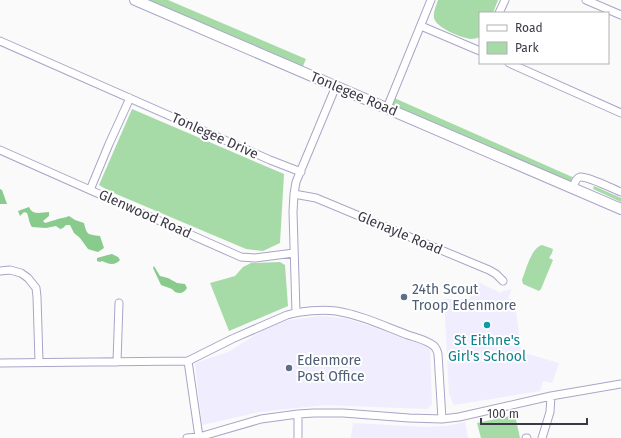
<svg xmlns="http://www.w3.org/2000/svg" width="621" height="438" viewBox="0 0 621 438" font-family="'Fira Sans',sans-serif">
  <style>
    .built { fill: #efedfe }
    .green { fill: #a6dba8 }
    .forest { fill: #88cb8c }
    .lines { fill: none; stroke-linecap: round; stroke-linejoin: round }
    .street-casing { stroke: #aaa5c7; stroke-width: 9 }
    .secondary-casing { stroke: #aaa5c7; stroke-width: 12 }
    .street { stroke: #fff; stroke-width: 7 }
    .secondary { stroke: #fff; stroke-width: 10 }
    .service-dot { fill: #5c6f8a; stroke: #fff; stroke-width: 1.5 }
    .culture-dot { fill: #0f9aa8; stroke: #fff; stroke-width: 1.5 }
    .labels { text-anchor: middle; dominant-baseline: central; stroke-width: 4; stroke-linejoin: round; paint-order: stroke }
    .street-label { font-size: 14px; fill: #3c3947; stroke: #fff }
    .service-label { font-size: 14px; fill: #4e5e75; stroke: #fff; text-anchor: start }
    .culture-label { font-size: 14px; fill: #0d838f; stroke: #fff }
  </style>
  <rect width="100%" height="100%" fill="#fafafa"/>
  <!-- built -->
  <path class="built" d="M478,282L501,293L503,291L512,289L508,298L515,302L521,352L559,363L552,383L543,381L540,391L454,405L449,394L444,299H470Z
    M319,316L344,318L412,339L430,348L432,404L427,409L325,405L259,412L202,425L195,363L228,352L276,322Z
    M465,422L468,438H351L353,423L425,427L446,426Z"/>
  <!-- green -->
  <path class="green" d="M136,0H168L306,59L301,71Z
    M438,0H498L493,13H480V37C477,38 474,39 471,39C462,38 436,28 434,18C433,12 436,6 438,0Z
    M392,97L579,180L571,187L388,108Z
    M132,109L284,174L280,243L263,251L246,249L109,191L99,185Z
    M594,186L621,198V202L593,189Z
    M542,245L553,249L552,253L549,258L553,260L541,289L539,291L523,284L522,280C526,270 531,248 542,245Z
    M280,262L285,265L288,306L229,331L210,283L235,276L243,267L251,263Z
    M515,415L520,438H481L477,423Z"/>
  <!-- forest -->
  <path class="forest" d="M0,189L2,190L7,204H0Z
    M29,207C33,216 41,212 49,212V216L43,221L45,223C49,222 51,221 55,220C60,218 65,218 69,216L75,220L84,223C87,236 88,234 100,236L104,248L98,252L91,250L88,249L80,238L74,233L70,225H66L63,228L60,229L56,226L46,228L32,227C29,223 29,218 27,213L24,212L20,216L18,211Z
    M112,254L118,257L120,260C115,266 108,264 102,261L100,262L97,261V258C102,257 106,255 112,254Z
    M154,266L160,276L168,278L177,283L185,284L187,288C184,293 180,294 175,292L172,289L161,285L153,268Z"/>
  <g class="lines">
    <defs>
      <path id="street" d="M586,0L621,15
        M499,13L505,0
        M421,26L480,51
        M0,41L270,160L301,172
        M509,63L621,113
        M387,108L431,0
        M0,150L241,257L255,258L294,253
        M573,188C574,184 576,178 580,177C588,176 613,189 621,192
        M90,190L109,144L130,98
        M294,194L316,198L489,270L496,274L503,281
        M0,271L10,270L21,273L28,278L36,288L37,297L39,362
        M296,312L293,212L294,194L296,182L336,86
        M188,361L199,437
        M117,362L119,303
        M0,363L188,361L232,339L287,315C301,311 322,309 336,311C361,315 384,326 408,335C417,338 427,340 434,346C436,348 437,350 438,354L442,419
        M298,414V438
        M187,438L199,437L261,419L298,414L314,413H343L409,418L442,419L459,417L551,396
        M526,438H527
        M542,438L550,412L551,396L621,384"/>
      <path id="secondary" d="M135,0L621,209"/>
    </defs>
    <!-- street casing -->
    <use href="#street" class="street-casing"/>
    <!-- secondary casing -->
    <use href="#secondary" class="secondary-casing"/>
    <!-- street -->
    <use href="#street" class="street"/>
    <!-- secondary -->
    <use href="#secondary" class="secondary"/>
  </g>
  <!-- markers -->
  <g class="service-dot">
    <circle cx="404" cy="297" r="4"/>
    <circle cx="289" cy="368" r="4"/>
  </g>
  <circle class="culture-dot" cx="487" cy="325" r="4"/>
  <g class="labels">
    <!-- street labels -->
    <g class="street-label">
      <text transform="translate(354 94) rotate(23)">Tonlegee Road</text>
      <text transform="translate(215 136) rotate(24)">Tonlegee Drive</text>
      <text transform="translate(145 214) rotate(24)">Glenwood Road</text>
      <text transform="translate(400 233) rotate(23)">Glenayle Road</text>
    </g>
    <!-- service labels -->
    <g class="service-label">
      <text x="412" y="289">24th Scout<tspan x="412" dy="16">Troop Edenmore</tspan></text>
      <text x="297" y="360">Edenmore<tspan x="297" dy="16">Post Office</tspan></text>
    </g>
    <!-- culture labels -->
    <g class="culture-label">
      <text x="487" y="340">St Eithne's<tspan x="487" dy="16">Girl's School</tspan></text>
    </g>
  </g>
  <!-- legend -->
  <rect x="479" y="12" width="130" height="52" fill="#ffffff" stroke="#b1b0b5"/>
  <rect x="487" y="25" width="20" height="6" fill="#ffffff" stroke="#b1b0b5"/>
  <text x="515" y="32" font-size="12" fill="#3c3947">Road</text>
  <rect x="487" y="42" width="20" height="12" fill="#a6dba8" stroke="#b1b0b5"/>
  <text x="515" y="52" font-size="12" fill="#3c3947">Park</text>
  <!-- scale -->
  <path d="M481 418v6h106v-6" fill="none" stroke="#3c3947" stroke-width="2"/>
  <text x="487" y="418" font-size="12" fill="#3c3947" stroke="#ffffff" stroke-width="3" paint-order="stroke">100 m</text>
</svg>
